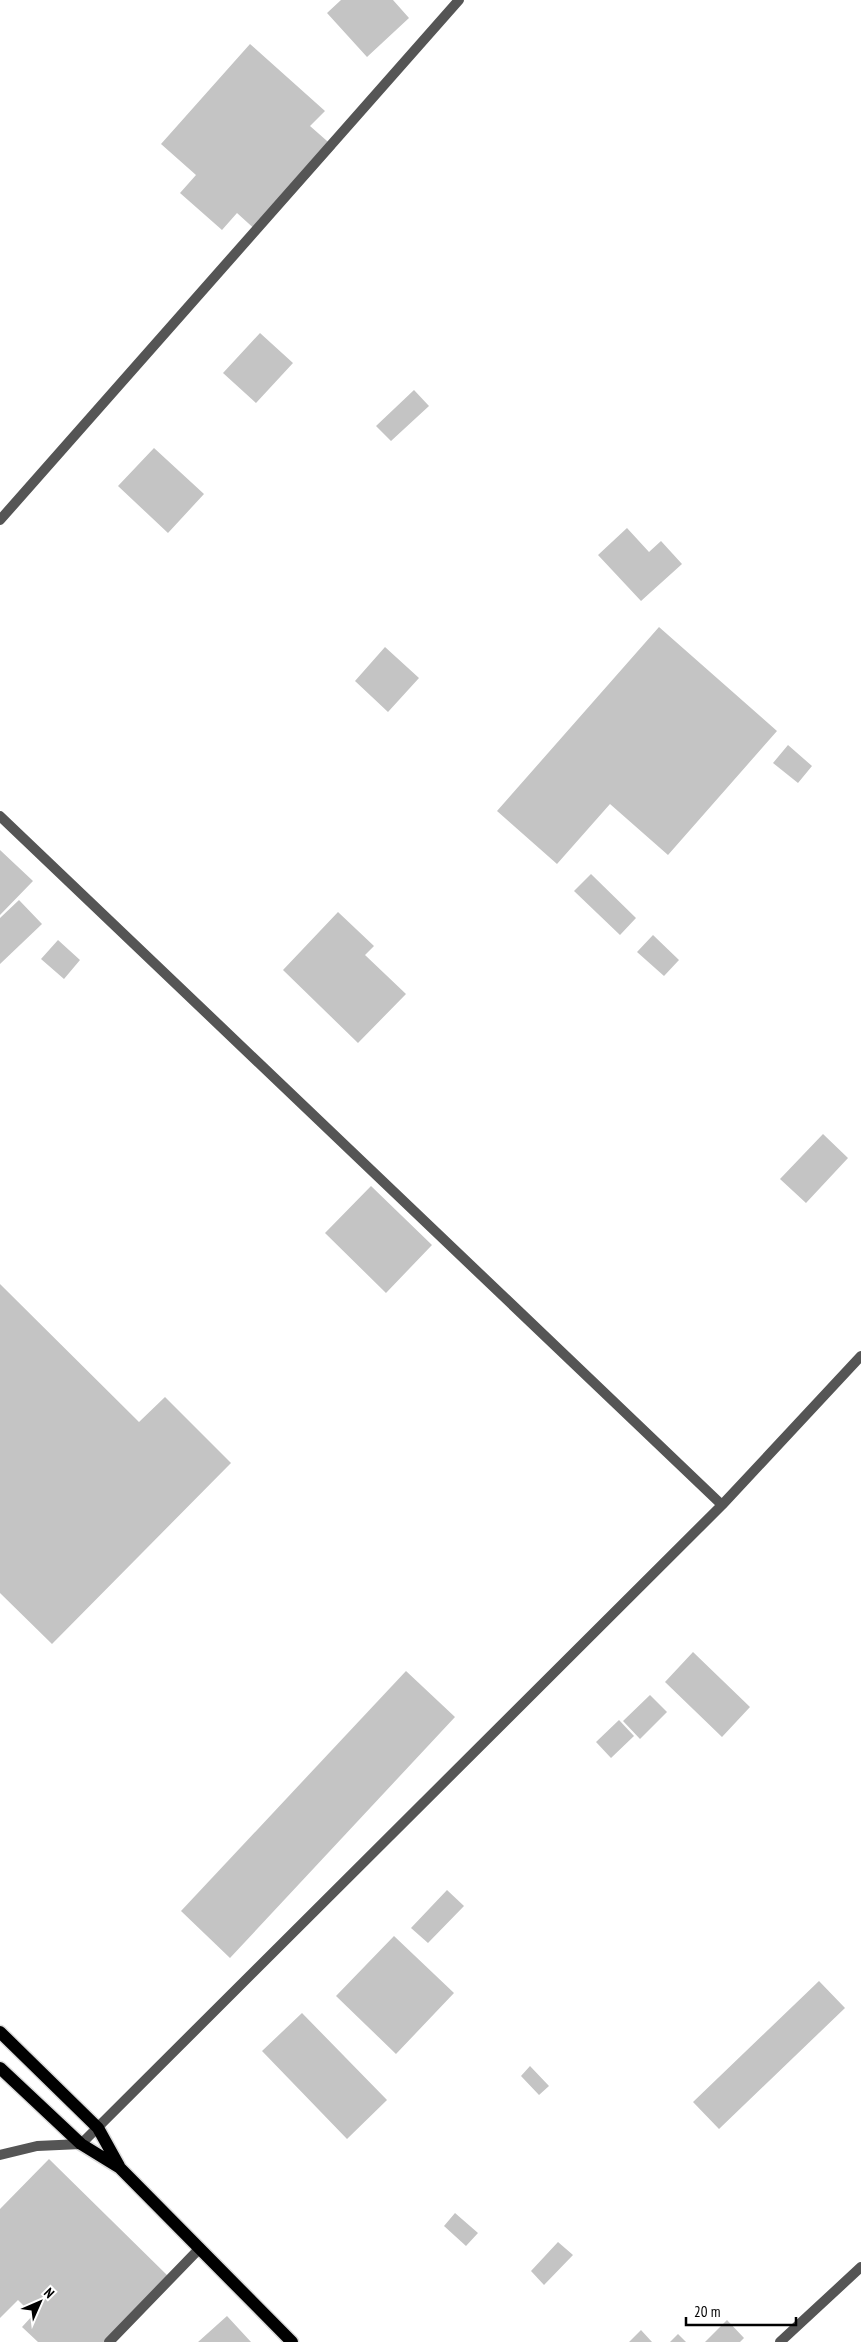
<svg xmlns="http://www.w3.org/2000/svg" width="861" height="2342" viewBox="0 0 861 2342" font-family="'PT Sans Narrow',sans-serif">
  <style>
    .building { fill: #c4c4c4 }
    .lines { fill: none; stroke-linecap: round; stroke-linejoin: round }
    .primary-casing { stroke: #dbdbdb; stroke-width: 15 }
    .street { stroke: #555; stroke-width: 10 }
    .primary { stroke: #000; stroke-width: 12 }
  </style>
  <rect width="100%" height="100%" fill="#fff"/>
  <!-- building -->
  <path class="building" d="M341,0H393L409,18L367,57L327,13Z
    M250,44L325,111L310,126L335,148L259,233L237,213L222,230L180,193L196,175L161,144Z
    M260,333L293,363L256,403L223,373Z
    M414,390L429,406L391,441L376,426Z
    M154,448L204,494L168,533L118,486Z
    M627,528L649,552L661,541L682,564L641,601L598,555Z
    M659,627L777,731L668,855L610,804L557,864L497,811Z
    M385,647L419,678L388,712L355,681Z
    M788,745L812,766L798,783L773,763Z
    M0,850L33,881L0,915Z
    M591,874L636,918L620,935L574,891Z
    M19,900L42,924L0,964V918Z
    M338,912L374,946L365,955L406,994L358,1043L283,970Z
    M653,935L679,960L664,976L637,952Z
    M58,940L80,960L64,979L41,959Z
    M823,1134L848,1158L806,1203L780,1179Z
    M371,1186L432,1245L386,1293L325,1233Z
    M0,1284L139,1422L165,1397L231,1463L52,1644L0,1593Z
    M693,1652L750,1707L722,1737L665,1682Z
    M406,1671L455,1717L230,1958L181,1911Z
    M650,1695L667,1712L640,1739L623,1721Z
    M619,1720L634,1736L611,1758L596,1742Z
    M447,1890L464,1906L428,1943L411,1928Z
    M394,1936L454,1993L396,2054L336,1996Z
    M819,1981L845,2008L719,2129L693,2102Z
    M302,2013L387,2100L347,2139L262,2051Z
    M530,2066L549,2086L539,2095L521,2076Z
    M49,2159L169,2277L106,2342H38L22,2327L33,2315L18,2300L0,2318V2209Z
    M455,2213L478,2233L466,2246L444,2226Z
    M558,2242L573,2255L544,2285L531,2271Z
    M227,2316L251,2342H198Z
    M727,2320L744,2338L740,2342H705Z
    M641,2330L652,2342H629Z
    M678,2334L686,2342H670Z"/>
  <g class="lines">
    <defs>
      <path id="primary" d="M0,2032L98,2128L119,2166
        M0,2068L81,2144L120,2168L292,2342"/>
    </defs>
    <!-- primary casing -->
    <use href="#primary" class="primary-casing"/>
    <!-- street -->
    <path class="street" d="M0,520L459,0
      M0,816L722,1505
      M0,2155L37,2146L81,2144L722,1505L861,1356
      M109,2342L200,2248
      M780,2342L861,2267"/>
    <!-- primary -->
    <use href="#primary" class="primary"/>
  </g>
  <!-- north arrow -->
  <g transform="translate(40 2302) rotate(45)" stroke="#ffffff" stroke-width="4" paint-order="stroke">
  <path d="M0-4L9 19L0 12L-9 19Z" fill="#000000"/>
  <text y="-8" font-size="14" font-weight="bold" text-anchor="middle" fill="#000000">N</text>
  </g>
  <!-- scale -->
  <path d="M686 2317v8h110v-8" fill="none" stroke="#000000" stroke-width="2.5"/>
  <text x="694" y="2317" font-size="15" fill="#000000" stroke="#ffffff" stroke-width="4" paint-order="stroke">20 m</text>
</svg>
